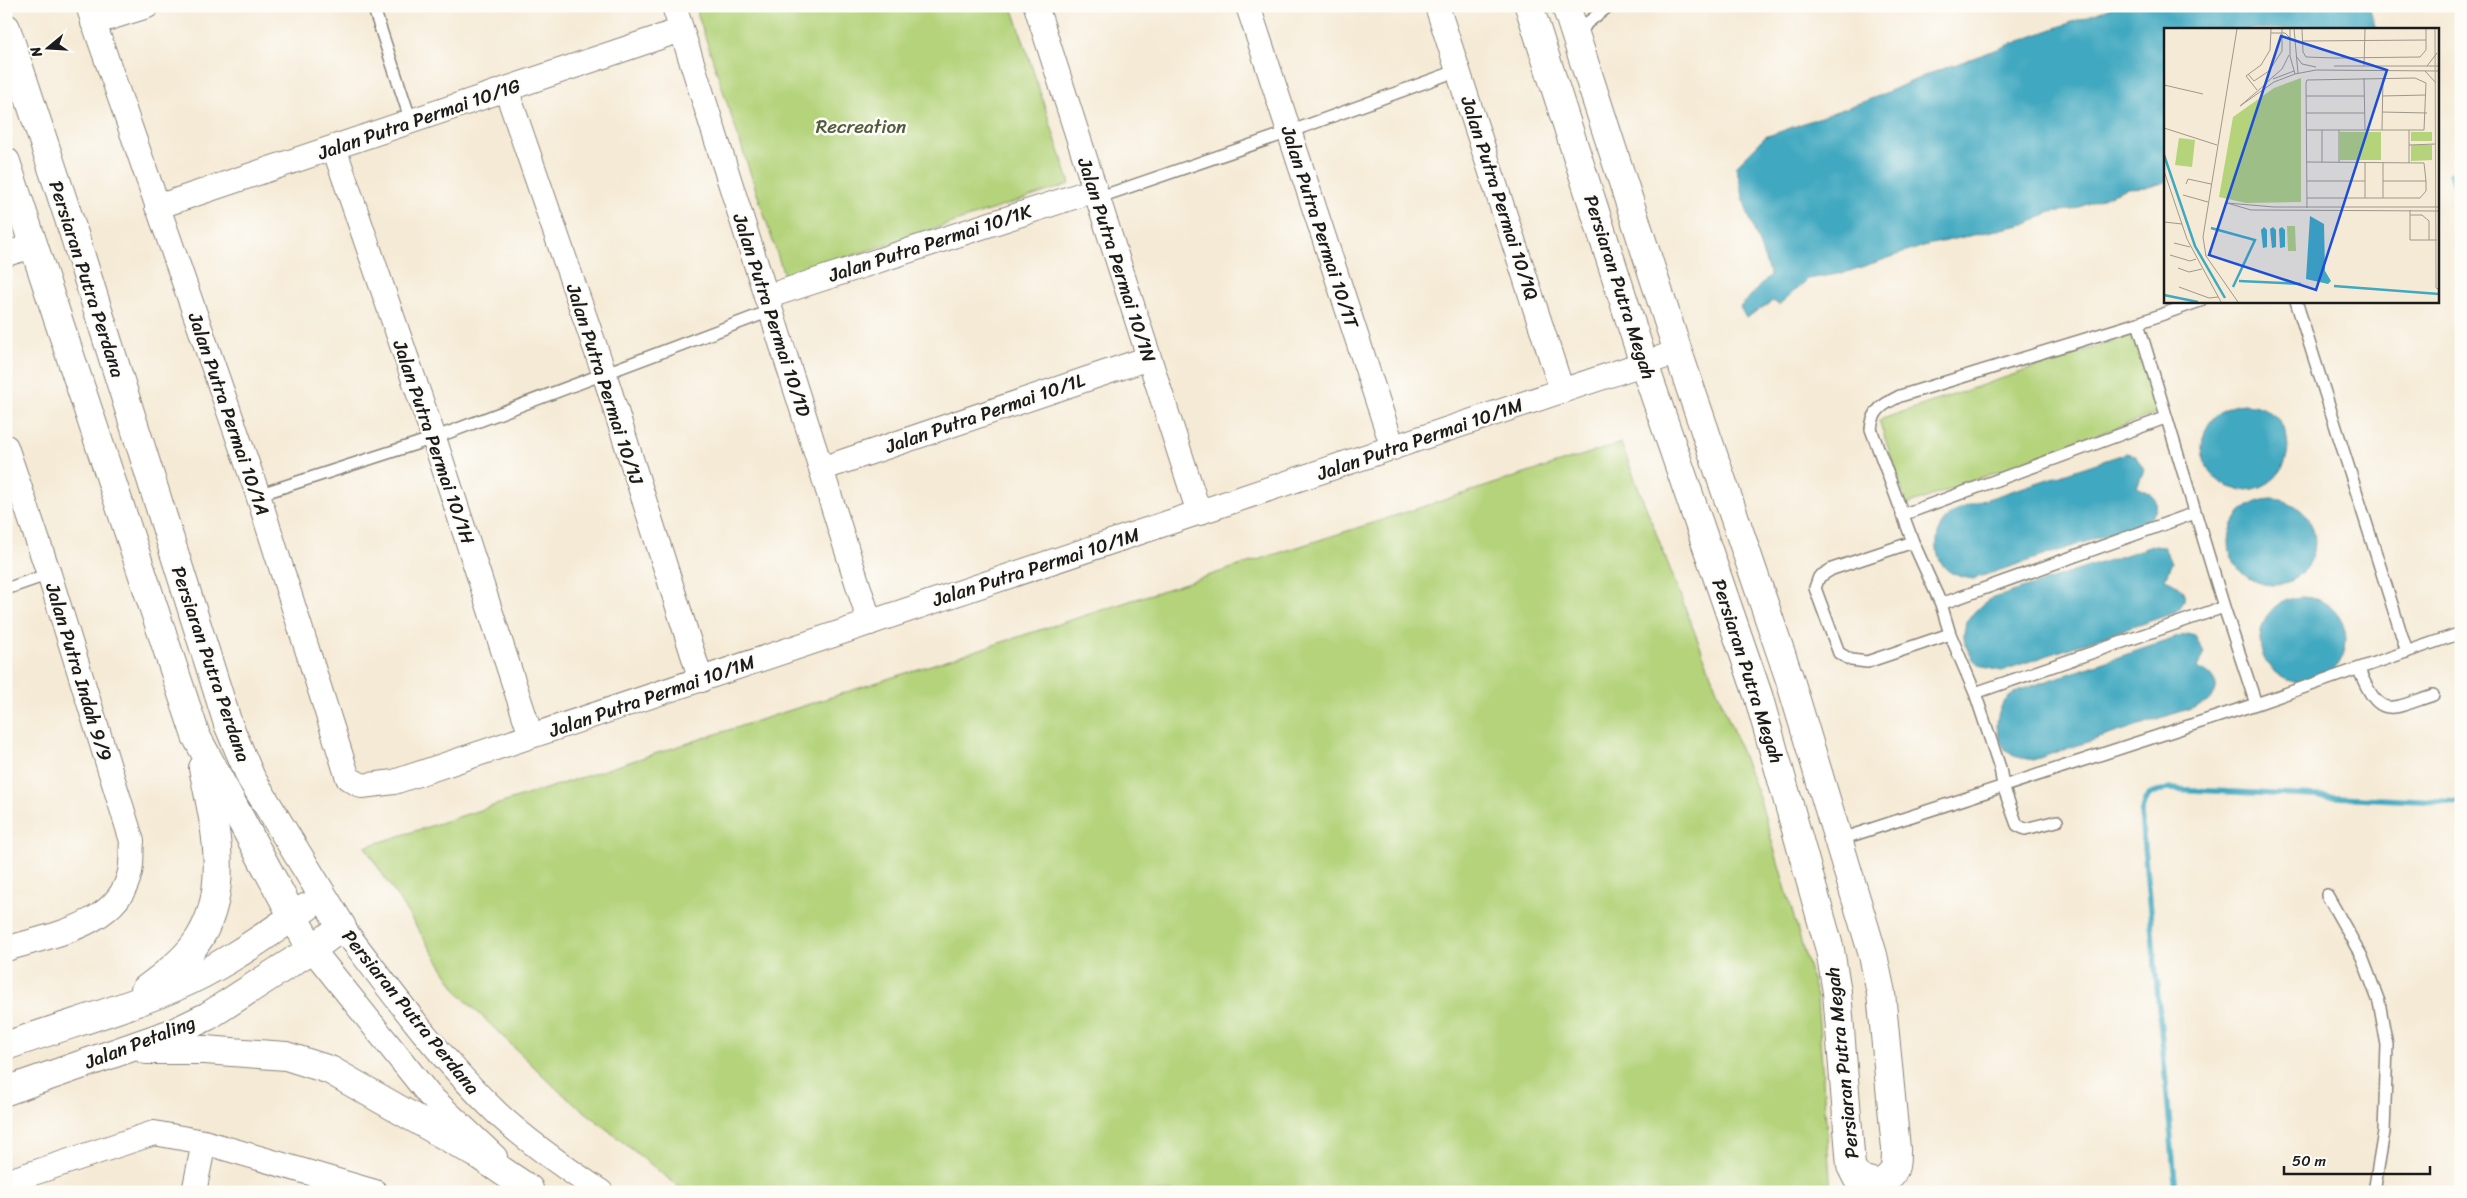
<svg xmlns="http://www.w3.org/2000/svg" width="2467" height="1198" viewBox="0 0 2467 1198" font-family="Sriracha,sans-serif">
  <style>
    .green { fill: #b4d37a; stroke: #68784b }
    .water { fill: #40a8c0; stroke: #2e626e }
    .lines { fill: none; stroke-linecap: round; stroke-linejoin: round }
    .stream { stroke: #40a8c0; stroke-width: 5.5 }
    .lane-casing { stroke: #888378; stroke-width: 14 }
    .street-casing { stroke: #888378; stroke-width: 26 }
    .secondary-casing { stroke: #888378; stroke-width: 30 }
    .lane { stroke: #fff; stroke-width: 11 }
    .street { stroke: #fff; stroke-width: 24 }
    .secondary { stroke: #fff; stroke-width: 28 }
    .labels { text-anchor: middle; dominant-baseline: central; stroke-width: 5; stroke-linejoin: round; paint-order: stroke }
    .street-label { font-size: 19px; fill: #1c1c1c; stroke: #fdfcf7 }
    .park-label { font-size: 19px; fill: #515c3d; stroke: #fdfcf7 }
    .inset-river { fill: none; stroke: #40a8c0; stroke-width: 2.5 }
    .inset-road { fill: none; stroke: #9e988b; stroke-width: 1 }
    .view { fill: #1d4ed8; fill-opacity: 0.15; stroke: #1d4ed8; stroke-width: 2.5 }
    .inset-edge { fill: none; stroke: #1c1c1c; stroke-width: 2.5 }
  </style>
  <rect width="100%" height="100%" fill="#fdfcf7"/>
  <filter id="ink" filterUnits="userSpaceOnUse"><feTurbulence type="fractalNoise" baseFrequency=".02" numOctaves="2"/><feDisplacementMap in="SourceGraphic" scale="10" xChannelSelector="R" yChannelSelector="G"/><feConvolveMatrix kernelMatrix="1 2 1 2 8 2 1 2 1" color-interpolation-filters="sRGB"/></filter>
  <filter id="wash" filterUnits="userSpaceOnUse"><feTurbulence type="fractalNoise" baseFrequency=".0096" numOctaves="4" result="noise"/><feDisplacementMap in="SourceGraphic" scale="20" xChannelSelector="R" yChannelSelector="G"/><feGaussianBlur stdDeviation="1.12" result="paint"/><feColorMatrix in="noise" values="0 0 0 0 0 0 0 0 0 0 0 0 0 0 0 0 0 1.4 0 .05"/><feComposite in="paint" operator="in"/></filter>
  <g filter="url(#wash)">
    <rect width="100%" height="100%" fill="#f5ead5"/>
    <!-- green -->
    <path class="green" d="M695,6H1012L1070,184L785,278Z
      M2134,334L2157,413L1907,505L1879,420Z
      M1621,443L1760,800L1817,997L1831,1192H685L558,1090L461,996L365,847Z"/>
    <!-- water -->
    <path class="water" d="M2116,6H2369L2376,29H2166V182L2149,187L2127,188L2072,210L2050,212L2030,223L1927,245L1844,273L1808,279L1779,305L1773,301L1746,318L1740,307L1770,275L1745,205L1736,166L1765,137L1876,97L1926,75Z
      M2202 447a43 43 0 1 1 86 0a43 43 0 1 1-86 0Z
      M2127,453L2135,455L2144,470L2137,487C2156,495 2165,506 2146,522L1973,579C1967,578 1960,577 1954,574C1934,566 1932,535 1945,520C1948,515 1955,512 1960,508Z
      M2229 542a43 43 0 1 1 86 0a43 43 0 1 1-86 0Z
      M2155,545L2163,546L2172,562L2165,579C2184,586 2193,598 2174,613L2001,671C1995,669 1988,669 1982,666C1975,663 1972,658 1969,652C1956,630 1970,613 1988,600Z
      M2260 640a43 43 0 1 1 86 0a43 43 0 1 1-86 0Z
      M2187,634L2195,636L2204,652L2197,668C2215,675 2225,688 2206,703L2033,760C2027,759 2020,758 2014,756C1995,747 1992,716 2005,701C2008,697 2015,693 2020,690Z"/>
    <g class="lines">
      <!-- stream -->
      <path class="stream" d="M2451,174L2461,206
        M2176,1192L2141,814C2145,794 2151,790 2171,789L2461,803"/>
    </g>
  </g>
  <g filter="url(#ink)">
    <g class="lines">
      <defs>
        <path id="lane" d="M373,6L411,121
          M1579,35L1587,23L1609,6
          M1097,198L1289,132L1459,70
          M2296,301L2407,652
          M2138,323L2224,607L2256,704
          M258,495L434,438L770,311
          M1902,515L2165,418
          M1913,542L1832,569L1819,577L1815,588L1839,653L1851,660L1867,662L1950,634
          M6,589L49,574
          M1941,604L2195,513
          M2359,670C2380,720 2388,710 2433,695
          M1975,693L2224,607
          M2057,821L2025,829L2017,825L2003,786L2000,768L1975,693L1950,634L1941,604L1913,542L1871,429C1873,409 1884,404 1900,396L2138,323L2200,301
          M1838,840L2256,704L2461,633
          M2327,895L2362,957L2379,1002L2387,1045L2384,1132L2374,1192"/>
        <path id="street" d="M88,6L258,495L348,778L362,786L394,782L1678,352
          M674,6L870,623
          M1036,6L1199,513
          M1248,6L1393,448
          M1437,6L1562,391
          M93,23L147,6
          M506,89L604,373L701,680
          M334,148L434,438L531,736
          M157,207L681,30
          M6,254L33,246
          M766,297L1095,190
          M6,447L49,574L132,841C131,851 132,863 130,872C119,926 50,935 6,949
          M821,469L1149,358
          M342,927C391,991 439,1058 498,1114C529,1143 565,1168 601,1192
          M312,949L429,1095L495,1157
          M6,1182L154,1133L204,1142L375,1192
          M194,1192L204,1142"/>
        <path id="secondary" d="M1529,6L1644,364L1758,695L1830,950L1837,992L1851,1166L1857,1178L1879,1184C1896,1174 1896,1168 1896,1149L1881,993L1873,955L1790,680L1678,352L1566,6
          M6,28L73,231L228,724L251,778L342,927L312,949L208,1016L175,1032L6,1091
          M6,162L196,736L293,917L312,949
          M145,990C162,977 181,963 194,946C233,894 215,826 203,768
          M6,1046C62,1026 119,1011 173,988C221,968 265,936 307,907
          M146,1050H205L286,1056L330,1070L477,1154L529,1189"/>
      </defs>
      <!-- lane casing -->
      <use href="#lane" class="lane-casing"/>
      <!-- street casing -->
      <use href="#street" class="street-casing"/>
      <!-- secondary casing -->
      <use href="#secondary" class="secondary-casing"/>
      <!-- lane -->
      <use href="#lane" class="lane"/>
      <!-- street -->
      <use href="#street" class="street"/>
      <!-- secondary -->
      <use href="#secondary" class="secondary"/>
    </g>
  </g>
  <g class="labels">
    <!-- street labels -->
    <g class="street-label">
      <text transform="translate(419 119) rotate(-19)">Jalan Putra Permai 10/1G</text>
      <text transform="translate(1500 198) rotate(72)">Jalan Putra Permai 10/1Q</text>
      <text transform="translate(1320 227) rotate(72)">Jalan Putra Permai 10/1T</text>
      <text transform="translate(930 243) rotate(-18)">Jalan Putra Permai 10/1K</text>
      <text transform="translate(1117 260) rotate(72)">Jalan Putra Permai 10/1N</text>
      <text transform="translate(87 279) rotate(72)">Persiaran Putra Perdana</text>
      <text transform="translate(1620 287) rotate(72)">Persiaran Putra Megah</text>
      <text transform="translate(772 315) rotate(72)">Jalan Putra Permai 10/1D</text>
      <text transform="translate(605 384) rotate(72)">Jalan Putra Permai 10/1J</text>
      <text transform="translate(985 413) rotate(-19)">Jalan Putra Permai 10/1L</text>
      <text transform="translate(229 414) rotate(71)">Jalan Putra Permai 10/1A</text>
      <text transform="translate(1420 439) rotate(-19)">Jalan Putra Permai 10/1M</text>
      <text transform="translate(434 442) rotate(71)">Jalan Putra Permai 10/1H</text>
      <text transform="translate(1036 567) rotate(-18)">Jalan Putra Permai 10/1M</text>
      <text transform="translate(211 664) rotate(71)">Persiaran Putra Perdana</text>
      <text transform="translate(1748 671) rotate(72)">Persiaran Putra Megah</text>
      <text transform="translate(79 672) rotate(73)">Jalan Putra Indah 9/9</text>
      <text transform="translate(652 696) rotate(-19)">Jalan Putra Permai 10/1M</text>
      <text transform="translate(411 1012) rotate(51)">Persiaran Putra Perdana</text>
      <text transform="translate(140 1042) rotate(-21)">Jalan Petaling</text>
      <text transform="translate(1842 1063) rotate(-96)">Persiaran Putra Megah</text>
    </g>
    <!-- park labels -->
    <g class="park-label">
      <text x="861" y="126">Recreation</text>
    </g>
  </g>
  <!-- overview -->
  <g transform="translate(2164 28)">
    <rect width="275" height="275" fill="#f5ead5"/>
    <path d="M137,50V174L82,175L55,169L69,89L110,60ZM176,104H217V132H176ZM247,104H268V113H247ZM15,110L31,112L28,139L11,137ZM247,117H268V132L247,133ZM123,198H131L132,223H124Z" fill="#b4d37a"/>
    <path d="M146,188L160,196L161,243L167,253L164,256L142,251ZM100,199L103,202V219L99,220L97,202ZM109,199L112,202V219L108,220L106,201ZM118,199L121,202V219L116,220L115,201Z" fill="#40a8c0"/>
    <path class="inset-river" d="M0,127L31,218L61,270M47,200L91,212L69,259M75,253L137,256M170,258L275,266M0,267L34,274"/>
    <path class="inset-road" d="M73,1L39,209L42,228L74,274M126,1V28L131,46L152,42L275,43M130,1L134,45M138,1L139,24L142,29L171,30L256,29L262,22V1M271,1L272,260L275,261M107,5H121L126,10M139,13L262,12M132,28L138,36L152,39M170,38H275M200,38L201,1M263,38L273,25M261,43L272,55M84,46L90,53L105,43L118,23V1M82,48L97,37L106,22L107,1M82,48L93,62M200,50L201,102M109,51L130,43M102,55L118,41L125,27M103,55L76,78L110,54L131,46M0,57L39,66M142,68H200M218,68L262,67M218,84L263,85M142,85H201M0,100L53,117M143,102H260L262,55L251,50L143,52L142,55L143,180M158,102V134M175,102V134M218,102L219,50M245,102V135M245,117L272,116M143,134L260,135L262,153V163L256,170H143M219,134V170M0,143L23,211L57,274M143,153H201M219,153H262M22,156L24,151L47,156M19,167L44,174M201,170V134M275,179H110L63,175L87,182L275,183M246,182V212H273M246,187H258L265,193V212M0,194L18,196M10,215L26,219M6,227L26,233L32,231M14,240L25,244L38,241M15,259L45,270L54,269"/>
    <path class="view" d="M117,8L223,42L152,262L45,227Z"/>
    <rect width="275" height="275" class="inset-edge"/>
  </g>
  <!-- margin -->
  <rect width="2467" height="1198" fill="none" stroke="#fdfcf7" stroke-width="25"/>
  <!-- north arrow -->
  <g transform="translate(48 48) rotate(252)" stroke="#fdfcf7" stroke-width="4" paint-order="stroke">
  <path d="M0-4L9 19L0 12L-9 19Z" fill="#1c1c1c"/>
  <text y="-8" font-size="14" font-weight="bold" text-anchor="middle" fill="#1c1c1c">N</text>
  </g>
  <!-- scale -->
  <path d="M2284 1166v8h146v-8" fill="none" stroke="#1c1c1c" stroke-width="2.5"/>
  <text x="2292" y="1166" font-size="15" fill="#1c1c1c" stroke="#fdfcf7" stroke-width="4" paint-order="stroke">50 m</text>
</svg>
